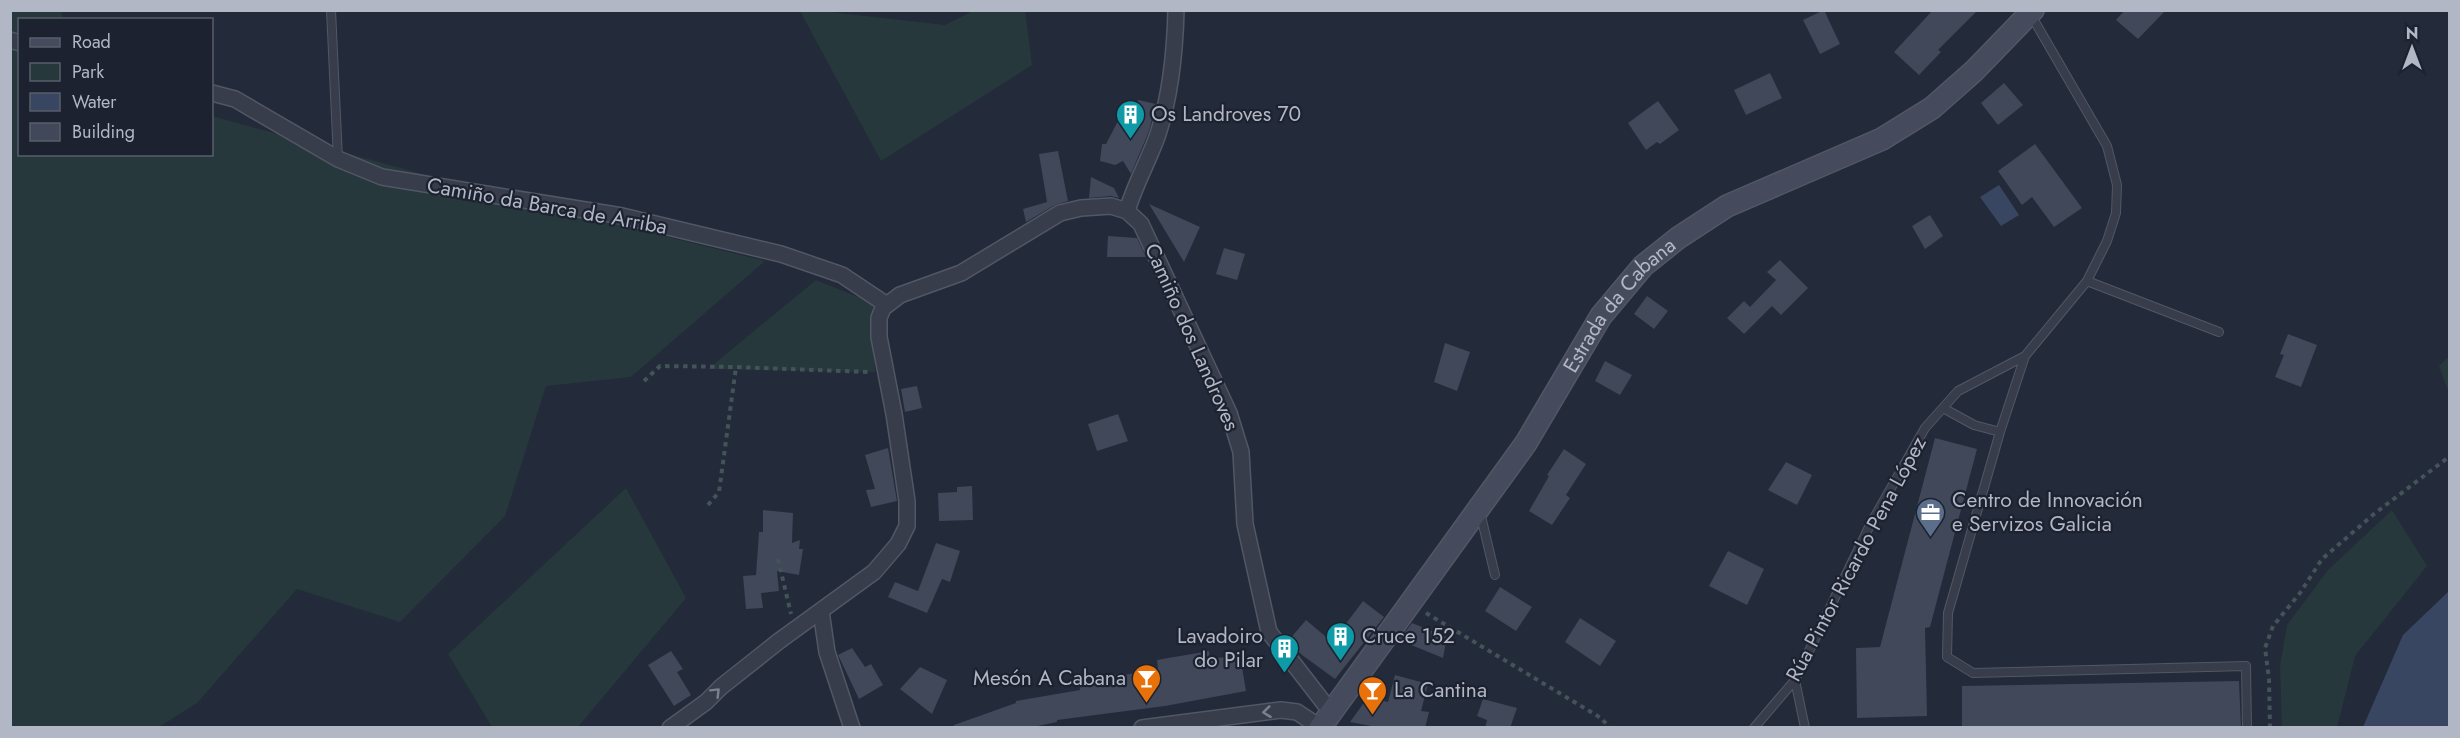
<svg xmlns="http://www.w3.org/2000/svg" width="2460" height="738" viewBox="0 0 2460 738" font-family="Jost,sans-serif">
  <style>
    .green { fill: #26383c }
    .water { fill: #394662 }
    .building { fill: #404859 }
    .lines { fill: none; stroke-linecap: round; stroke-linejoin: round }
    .lane-casing { stroke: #525765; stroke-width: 10 }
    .street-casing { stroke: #525765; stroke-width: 18 }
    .secondary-casing { stroke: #525765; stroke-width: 24 }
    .path { stroke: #435358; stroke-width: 4; stroke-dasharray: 4.5 4.5; stroke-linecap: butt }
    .lane { stroke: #373d4a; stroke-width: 8 }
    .street { stroke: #373d4a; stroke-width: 15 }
    .secondary { stroke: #454b5d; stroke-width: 21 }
    .oneway { stroke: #7b808e }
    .labels { text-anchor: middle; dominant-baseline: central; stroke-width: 4.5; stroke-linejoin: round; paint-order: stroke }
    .poi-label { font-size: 21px; fill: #b2b7c6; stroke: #1c222f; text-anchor: start }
    .street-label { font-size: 21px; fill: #b2b7c6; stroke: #1c222f }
  </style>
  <rect width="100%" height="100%" fill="#232a39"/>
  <!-- green -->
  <path class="green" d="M10,11H60L64,19L20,20V154H212V116L502,196L765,261L631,377L546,386L505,516L400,622L297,589L197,703L159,727H11Z
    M800,11H821L945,25L973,11H1025L1032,65L881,161Z
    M816,280L873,303L875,372L708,369Z
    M2449,356V393L2439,366Z
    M626,488L686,598L578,727H492L448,654Z
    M2392,510L2427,566L2355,656L2337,727H2282L2280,666L2287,625L2328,570Z"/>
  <!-- water -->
  <path class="water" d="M1999,185L2019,215L2001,226L1980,197Z
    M2449,591V727H2363L2403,635Z"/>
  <!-- building -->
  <path class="building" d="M1824,10L1840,44L1820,54L1803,20Z
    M1933,10H1978L1938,50L1941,52L1919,75L1894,52Z
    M2125,10H2166L2138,39L2116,20Z
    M1770,73L1782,98L1746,115L1734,90Z
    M2004,83L2023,105L1998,125L1981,103Z
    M1138,100L1156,104L1149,131L1131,174L1123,161L1115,165L1100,161L1102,144H1106L1118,121L1130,127Z
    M1658,101L1679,130L1660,144L1657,142L1646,150L1628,123Z
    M2035,144L2082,208L2054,227L2032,197L2022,205L1998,171Z
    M1058,151L1068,201L1055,205L1026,222L1023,209L1047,202L1039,154Z
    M1091,177L1114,188L1119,198L1111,196L1089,198Z
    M1149,204L1200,227L1184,262Z
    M1930,215L1943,236L1925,249L1912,226Z
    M1108,236L1137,238L1146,257H1107Z
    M1224,248L1245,254L1237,280L1216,274Z
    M1780,260L1808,288L1781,315L1772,306L1744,334L1727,318L1744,301L1750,307L1776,280L1767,272Z
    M1647,296L1668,311L1654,329L1634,314Z
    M2288,334L2317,345L2301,387L2275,377L2284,355L2280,354Z
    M1445,343L1470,352L1457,391L1434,382Z
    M1605,361L1632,375L1620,395L1595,381Z
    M917,386L922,408L905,412L901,389Z
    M1118,414L1128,441L1097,451L1088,424Z
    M1935,438L1977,449L1930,627L1925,628L1927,716L1857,718L1856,648L1880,647Z
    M888,448L897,501L871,507L866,490L875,489L865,455Z
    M1564,449L1586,464L1566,495L1570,498L1552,525L1529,511L1549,476L1547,475Z
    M1786,462L1812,475L1797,505L1768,490Z
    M972,486L973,520L939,521L938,493L957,492V487Z
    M763,510L793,513L792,543L800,540L799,549H803L799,575L777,571L779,591L761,593L763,608L746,609L743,576L756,575L759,532H763Z
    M936,543L960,551L950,582L942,579L927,613L888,597L895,582L918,591Z
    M1728,551L1764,569L1747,605L1709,586Z
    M1500,587L1532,607L1516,631L1485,611Z
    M1363,601L1384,617L1335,679L1302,655L1288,641L1306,620L1332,642Z
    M1580,618L1616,641L1600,666L1565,642Z
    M1412,623L1447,637L1443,658L1399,640Z
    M852,648L865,667L871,664L883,685L859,699L838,655Z
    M671,651L683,669L677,672L691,695L674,706L648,665Z
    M1209,651L1210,659L1240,655L1246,691L1165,706L1057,720V722L1028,728H954V725L1016,703V701L1080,690L1079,683L1108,682V675L1123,673L1124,675L1158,669L1157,660Z
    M920,667L947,680L932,714L900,689Z
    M1395,675L1428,684L1421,711L1429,712L1425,728H1381L1350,722L1368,697L1388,702Z
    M2239,681L2241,728H1962V686Z
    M1483,699L1517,708L1510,728H1485L1487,720L1477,716Z"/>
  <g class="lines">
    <defs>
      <path id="lane" d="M331,10L338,159
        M2087,281L2219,332
        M2025,356L2000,432L1948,613L1947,657L1973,673L2246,666L2247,728
        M1943,408L1974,425L2000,432
        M1480,512L1495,575
        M1795,680L1805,728
        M1754,728L1795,680L1870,525L1925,428L1958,391L2025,356L2087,281L2107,241L2116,213L2117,185L2107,146L2031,15"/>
      <path id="street" d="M10,40L20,43
        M212,93L235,99L338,159L382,177L622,216L781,254L842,275L887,305
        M1127,211C1135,184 1149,160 1158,134C1171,94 1175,52 1176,10
        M821,611L827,652L852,728
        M670,728L706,702L721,687L779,641L874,572L898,544L907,526V501L894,414L879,337V318L883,308L900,295L961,273L1060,213L1081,208L1111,206L1127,211L1141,224L1229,413L1241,452L1245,524L1269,632L1331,712
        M1142,728L1281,710L1297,712L1321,728"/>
      <g id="secondary">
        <path id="s1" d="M1320,728L1526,443L1601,316L1643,266L1678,238L1727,206L1882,139L1932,108L1974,71L2033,10"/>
      </g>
    </defs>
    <!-- lane casing -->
    <use href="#lane" class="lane-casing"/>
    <!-- street casing -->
    <use href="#street" class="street-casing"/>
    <!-- secondary casing -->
    <use href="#secondary" class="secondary-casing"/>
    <!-- path -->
    <path class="path" d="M644,381L660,366L736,367L870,372
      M708,505L719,492L736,367
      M778,559L791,614
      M1426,613L1601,718L1610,728
      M2270,728L2269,679L2265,648L2273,626L2300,593L2322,559L2374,514L2450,456"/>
    <!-- lane -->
    <use href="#lane" class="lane"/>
    <!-- street -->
    <use href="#street" class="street"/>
    <!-- secondary -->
    <use href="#secondary" class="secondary"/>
  </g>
  <!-- one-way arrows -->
  <defs><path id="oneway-chevron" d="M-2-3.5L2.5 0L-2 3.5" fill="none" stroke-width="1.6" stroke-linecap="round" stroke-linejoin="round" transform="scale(1.5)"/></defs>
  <g class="oneway">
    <use href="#oneway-chevron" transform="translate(716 692) rotate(-45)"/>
    <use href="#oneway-chevron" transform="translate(1267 712) rotate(173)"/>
  </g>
  <!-- icons -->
  <defs>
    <symbol id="building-pin" viewBox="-11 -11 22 30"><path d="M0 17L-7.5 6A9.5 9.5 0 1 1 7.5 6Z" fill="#0f9aa8" stroke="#1c222f"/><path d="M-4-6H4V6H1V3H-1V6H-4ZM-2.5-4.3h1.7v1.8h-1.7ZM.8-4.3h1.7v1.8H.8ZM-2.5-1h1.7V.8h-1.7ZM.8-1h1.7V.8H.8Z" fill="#fff"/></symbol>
    <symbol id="office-pin" viewBox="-11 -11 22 30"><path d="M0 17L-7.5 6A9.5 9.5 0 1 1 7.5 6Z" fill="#5c6f8a" stroke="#1c222f"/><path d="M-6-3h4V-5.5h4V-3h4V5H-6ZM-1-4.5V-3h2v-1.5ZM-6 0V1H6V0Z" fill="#fff"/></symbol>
    <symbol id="bar-pin" viewBox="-11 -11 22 30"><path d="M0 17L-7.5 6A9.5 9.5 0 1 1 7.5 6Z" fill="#e8710a" stroke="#1c222f"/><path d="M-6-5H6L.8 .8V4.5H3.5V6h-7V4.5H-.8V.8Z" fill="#fff"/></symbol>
  </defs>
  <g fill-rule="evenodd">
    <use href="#building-pin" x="1114" y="98" width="33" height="45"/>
    <use href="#office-pin" x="1914" y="496" width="33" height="45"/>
    <use href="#building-pin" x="1324" y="620" width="33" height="45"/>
    <use href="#building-pin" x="1268" y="632" width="33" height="45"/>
    <use href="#bar-pin" x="1130" y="662" width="33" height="45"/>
    <use href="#bar-pin" x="1356" y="674" width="33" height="45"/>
  </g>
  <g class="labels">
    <!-- poi labels -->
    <g class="poi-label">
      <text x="1151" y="114">Os Landroves 70</text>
      <text x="1952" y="500">Centro de Innovación<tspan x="1952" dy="24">e Servizos Galicia</tspan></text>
      <text x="1263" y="636" text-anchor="end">Lavadoiro<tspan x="1263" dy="24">do Pilar</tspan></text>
      <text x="1362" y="636">Cruce 152</text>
      <text x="1126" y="678" text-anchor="end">Mesón A Cabana</text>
      <text x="1394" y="690">La Cantina</text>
    </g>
    <!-- street labels -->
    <g class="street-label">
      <text transform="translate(547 206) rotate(10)">Camiño da Barca de Arriba</text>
      <text stroke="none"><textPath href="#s1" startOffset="519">Estrada da Cabana</textPath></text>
      <text transform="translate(1192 337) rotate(66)">Camiño dos Landroves</text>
      <text transform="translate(1856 559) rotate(-62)">Rúa Pintor Ricardo Pena López</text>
    </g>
  </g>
  <!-- border -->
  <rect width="2460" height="738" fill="none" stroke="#b2b7c6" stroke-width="24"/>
  <!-- legend -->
  <rect x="18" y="18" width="195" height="138" fill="#1c222f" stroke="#585e6b" stroke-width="1.5"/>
  <rect x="30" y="38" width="30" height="9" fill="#454b5d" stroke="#585e6b" stroke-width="1.5"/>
  <text x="72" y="48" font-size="18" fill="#b2b7c6">Road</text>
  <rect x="30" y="63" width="30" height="18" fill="#26383c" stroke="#585e6b" stroke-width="1.5"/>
  <text x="72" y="78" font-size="18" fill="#b2b7c6">Park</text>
  <rect x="30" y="93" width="30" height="18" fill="#394662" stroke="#585e6b" stroke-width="1.5"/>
  <text x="72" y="108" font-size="18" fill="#b2b7c6">Water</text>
  <rect x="30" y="123" width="30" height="18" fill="#404859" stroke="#585e6b" stroke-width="1.5"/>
  <text x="72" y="138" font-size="18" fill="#b2b7c6">Building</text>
  <!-- north arrow -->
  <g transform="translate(2412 48)" stroke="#1c222f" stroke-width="4.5" paint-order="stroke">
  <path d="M0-4.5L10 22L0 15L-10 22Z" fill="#b2b7c6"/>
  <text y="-9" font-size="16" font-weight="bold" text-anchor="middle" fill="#b2b7c6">N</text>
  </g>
</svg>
